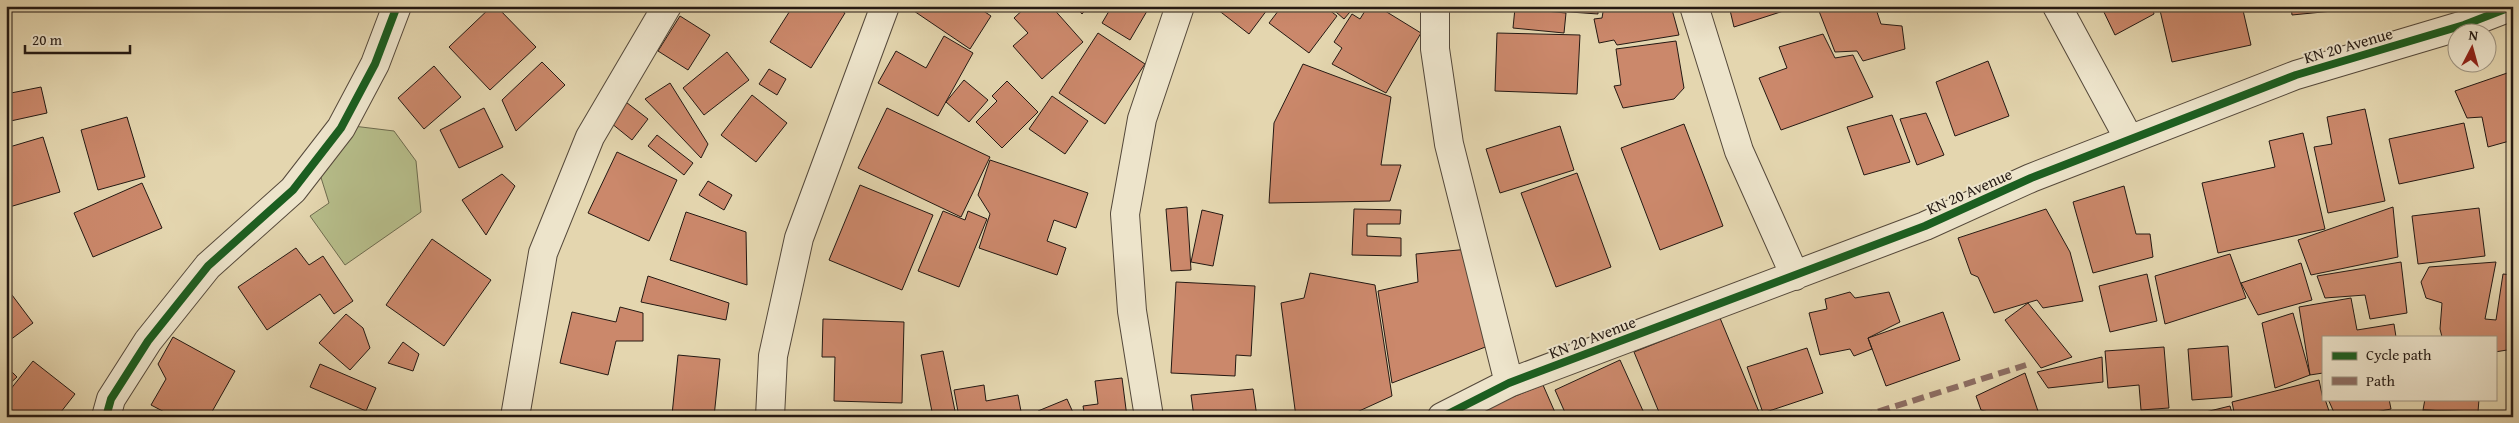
<svg xmlns="http://www.w3.org/2000/svg" width="2519" height="423" viewBox="0 0 2519 423" font-family="'Gentium Book Plus',serif">
  <style>
    .green { fill: #b6bd8a; stroke: #6d6b4e }
    .building { fill: #cb886b; stroke: #241913 }
    .lines { fill: none; stroke-linecap: round; stroke-linejoin: round }
    .minor-casing { stroke: #54483a; stroke-width: 30 }
    .minor { stroke: #ede4cb; stroke-width: 28 }
    .quiet { stroke: #8d6e63; stroke-width: 6; stroke-dasharray: 12 6; stroke-linecap: butt }
    .cycleway-casing { stroke: #ede4cb; stroke-width: 11 }
    .cycleway { stroke: #1b5e20; stroke-width: 8 }
    .labels { text-anchor: middle; dominant-baseline: central; stroke-width: 4; stroke-linejoin: round; paint-order: stroke }
    .street-label { font-size: 16px; fill: #241913; stroke: #ede4cb }
  </style>
  <rect width="100%" height="100%" fill="#e4d6af"/>
  <filter id="stains"><feTurbulence type="fractalNoise" baseFrequency=".004" numOctaves="4"/><feColorMatrix values="0 0 0 0 .2 0 0 0 0 .09 0 0 0 0 .02 0 0 0 .5 -.17"/></filter>
  <radialGradient id="worn" r=".72"><stop offset=".6" stop-color="#630" stop-opacity="0"/><stop offset="1" stop-color="#630" stop-opacity=".3"/></radialGradient>
  <!-- green -->
  <path class="green" d="M345,125L394,131L416,161L421,212L345,265L310,216L329,203L318,168Z"/>
  <!-- building -->
  <path class="building" d="M6,6H12L6,21Z
    M492,6H496L536,47L490,90L449,47Z
    M793,6H834L845,13L811,68L770,42Z
    M976,6L991,16L970,49L908,7Z
    M1027,6H1051L1083,42L1042,79L1013,46L1028,33L1014,18Z
    M1075,6H1089L1082,14Z
    M1112,6H1150L1130,40L1102,23Z
    M1213,6H1270L1249,34Z
    M1282,6H1324L1337,16L1309,53L1269,23Z
    M1329,6H1355L1344,19Z
    M1368,6H1377L1421,33L1386,93L1332,64L1342,48L1334,42L1352,14L1360,19Z
    M1557,6H1598V14L1556,11Z
    M1604,6H1671L1679,35L1617,45L1614,40L1599,43L1594,19L1602,18Z
    M1729,6H1799L1734,27Z
    M1817,6H1875L1881,24L1902,26L1905,49L1863,61L1857,51L1835,52Z
    M1909,6H1947L1909,10Z
    M2101,6H2152L2154,14L2115,35Z
    M2159,6H2242L2251,45L2172,62Z
    M2291,6H2363V8L2292,15Z
    M1515,8L1566,13L1564,33L1513,28Z
    M680,16L710,35L688,70L658,51Z
    M1098,33L1145,64L1105,124L1059,93Z
    M1497,33L1580,35L1577,94L1495,91Z
    M1823,34L1835,58L1853,55L1873,97L1781,130L1759,78L1787,68L1779,47Z
    M944,36L973,53L938,116L878,83L896,51L926,68Z
    M1676,41L1684,88L1674,99L1623,108L1614,86L1621,85L1616,49Z
    M727,52L749,80L704,115L683,88Z
    M1988,61L2009,116L1955,136L1936,82Z
    M542,62L565,85L516,131L502,100Z
    M1303,64L1391,97L1381,165H1401L1390,201L1269,203L1274,123Z
    M434,66L461,97L424,129L398,98Z
    M769,69L786,79L777,95L759,84Z
    M2513,71V140L2488,147L2482,117L2467,118L2455,91Z
    M964,80L988,100L969,122L946,102Z
    M1007,81L1038,112L1002,148L976,122L997,101L992,96Z
    M670,83L708,144L701,158L645,99Z
    M41,87L47,113L6,122V94Z
    M752,95L787,123L756,162L721,135Z
    M1052,96L1088,121L1065,154L1029,129Z
    M622,99L648,119L632,140L606,119Z
    M484,108L503,147L459,168L440,130Z
    M887,108L990,157L961,217L858,168Z
    M2365,109L2385,201L2328,213L2314,147L2332,144L2327,117Z
    M1926,113L1944,155L1917,165L1900,119Z
    M1892,115L1910,162L1864,175L1847,127Z
    M127,117L145,177L98,190L81,130Z
    M2464,123L2474,168L2399,184L2389,139Z
    M1684,124L1723,226L1660,250L1621,148Z
    M1560,126L1574,170L1500,193L1486,149Z
    M2303,133L2325,229L2218,253L2202,183L2275,167L2269,141Z
    M657,135L693,163L684,175L648,146Z
    M43,137L60,192L6,208V148Z
    M617,152L677,180L649,241L588,213Z
    M990,160L1088,193L1076,228L1054,220L1047,241L1066,248L1057,275L979,248L990,214L978,195Z
    M1577,173L1611,267L1556,287L1521,193Z
    M502,174L515,186L486,235L462,200Z
    M708,181L732,195L724,210L699,195Z
    M142,183L162,228L93,257L74,213Z
    M860,185L933,215L902,290L829,260Z
    M2124,186L2136,234H2150L2153,257L2093,273L2073,202Z
    M1187,207L1191,270L1171,271L1166,209Z
    M2393,207L2398,257L2311,275L2298,240Z
    M2479,208L2485,256L2418,264L2412,216Z
    M1354,209L1401,210L1400,224H1367V236L1401,238V256L1352,255Z
    M2046,209L2070,252L2083,301L2043,308L2037,300L1994,313L1978,277L1971,274L1958,238Z
    M1202,210L1223,215L1213,266L1191,262Z
    M943,211L965,220L968,211L987,219L959,287L918,271Z
    M686,212L746,232L747,285L670,260Z
    M432,239L491,280L444,346L386,305Z
    M296,248L309,265L323,256L353,301L334,314L320,294L267,330L238,287Z
    M1469,249L1488,346L1392,383L1378,291L1418,282L1416,254Z
    M2230,254L2246,298L2165,324L2155,276Z
    M2401,262L2407,313L2370,319L2365,295L2325,298L2317,276Z
    M2496,262L2485,319L2496,320L2503,274L2513,275V349L2495,352V337H2442L2440,329L2442,303L2426,298L2421,282L2429,267Z
    M2301,263L2312,300L2258,315L2241,283Z
    M1310,273L1375,285L1392,396L1346,417H1296L1281,303L1304,298Z
    M2147,274L2157,321L2110,332L2099,286Z
    M648,276L729,303L726,320L641,302Z
    M1176,282L1255,286L1251,356L1236,355L1235,376L1171,373Z
    M9,291L33,323L6,343V293Z
    M1850,292L1855,298L1889,292L1900,322L1868,338L1872,349L1854,356L1850,349L1820,355L1809,313L1827,309L1825,299Z
    M2351,298L2357,330L2394,324L2396,337H2323V373L2310,375L2299,307Z
    M2028,303L2072,357L2041,368L2005,320Z
    M620,307L643,313V341H616L608,375L560,363L572,312L616,322Z
    M1943,312L1960,360L1886,386L1868,338Z
    M2293,313L2310,375L2275,388L2262,323Z
    M346,314L363,328L370,348L350,370L319,343Z
    M1720,318L1759,412L1748,417H1661L1634,352Z
    M823,319L904,322L902,403L834,401L835,357H822Z
    M173,337L235,371L209,417H174L151,405L166,379L158,364Z
    M403,342L419,354L413,371L388,363Z
    M2228,346L2232,397L2192,400L2188,349Z
    M2164,347L2169,408L2141,410L2139,385L2108,388L2105,351Z
    M1807,348L1823,393L1763,413L1747,367Z
    M943,351L956,416L954,417H933L921,355Z
    M678,355L720,359L714,417L672,415Z
    M2102,357L2103,382L2048,388L2037,372Z
    M1620,360L1644,413L1635,417H1567L1555,390Z
    M33,361L75,394L57,417H6V395Z
    M320,364L376,388L366,411L310,387Z
    M6,366L17,377L6,387Z
    M2025,373L2040,417H1996V414L1981,410L1976,396Z
    M1122,378L1127,417H1085L1083,406L1098,404L1095,381Z
    M2319,380L2323,399H2325L2331,417H2235L2232,402Z
    M984,385L986,401L1018,395L1022,417H959L954,390Z
    M1543,385L1557,417H1462Z
    M1253,389L1257,417H1194L1191,395Z
    M1067,399L1075,417H1040L1038,411Z
    M2328,399H2389L2391,409L2350,417H2336Z
    M2425,399H2479L2478,412L2423,410Z
    M2230,406L2233,417H2189V416Z
    M2423,410L2470,412L2469,417H2423Z"/>
  <g class="lines">
    <defs>
      <path id="minor" d="M1435,6V49L1449,144L1509,383
        M1694,6L1739,151L1795,276
        M2057,6L2129,139
        M106,417L111,399L148,341L208,266L293,190L341,128L375,64L397,6
        M515,417L543,253L590,137L667,6
        M770,417L773,356L799,238L885,6
        M1149,417L1132,311L1125,214L1142,119L1180,6
        M1442,417L1509,383L1925,226L2031,178L2296,75L2464,25L2513,6"/>
    </defs>
    <!-- minor casing -->
    <use href="#minor" class="minor-casing"/>
    <!-- minor -->
    <use href="#minor" class="minor"/>
    <!-- quiet -->
    <path class="quiet" d="M1861,417L2026,365"/>
    <defs>
      <path id="cycleway" d="M106,417L111,399L148,341L208,266L293,190L341,128L375,64L397,6
        M1442,417L1509,383L1925,226L2031,178L2296,75L2464,25L2513,6"/>
    </defs>
    <!-- cycleway casing -->
    <use href="#cycleway" class="cycleway-casing"/>
    <!-- cycleway -->
    <use href="#cycleway" class="cycleway"/>
  </g>
  <g class="labels">
    <!-- street labels -->
    <g class="street-label">
      <text transform="translate(2348 45) rotate(-16)">KN 20 Avenue</text>
      <text transform="translate(1969 191) rotate(-24)">KN 20 Avenue</text>
      <text transform="translate(1592 337) rotate(-21)">KN 20 Avenue</text>
    </g>
  </g>
  <!-- margin -->
  <rect width="2519" height="423" fill="none" stroke="#e4d6af" stroke-width="25"/>
  <rect x="8" y="8" width="2504" height="408" fill="none" stroke="#241913" stroke-width="2.5"/>
  <rect x="12" y="12" width="2494" height="398" fill="none" stroke="#241913"/>
  <!-- legend -->
  <rect x="2322" y="336" width="175" height="65" fill="#ede4cb" stroke="#9d9381"/>
  <rect x="2332" y="352" width="25" height="8" fill="#1b5e20" stroke="#9d9381"/>
  <text x="2366" y="360" font-size="15" fill="#241913">Cycle path</text>
  <rect x="2332" y="377" width="25" height="8" fill="#8d6e63" stroke="#9d9381"/>
  <text x="2366" y="386" font-size="15" fill="#241913">Path</text>
  <!-- north arrow -->
  <g transform="translate(2472 48) rotate(6)"><circle r="24" fill="#ede4cb" stroke="#9d9381"/>
  <path d="M0-4L9 19L0 12L-9 19Z" fill="#8f2418"/>
  <text y="-8" font-size="14" font-weight="bold" text-anchor="middle" fill="#241913">N</text>
  </g>
  <!-- scale -->
  <path d="M25 45v8h105v-8" fill="none" stroke="#241913" stroke-width="2.5"/>
  <text x="32" y="45" font-size="15" fill="#241913" stroke="#ede4cb" stroke-width="4" paint-order="stroke">20 m</text>
  <rect width="100%" height="100%" filter="url(#stains)"/>
  <rect width="100%" height="100%" fill="url(#worn)"/>
</svg>
